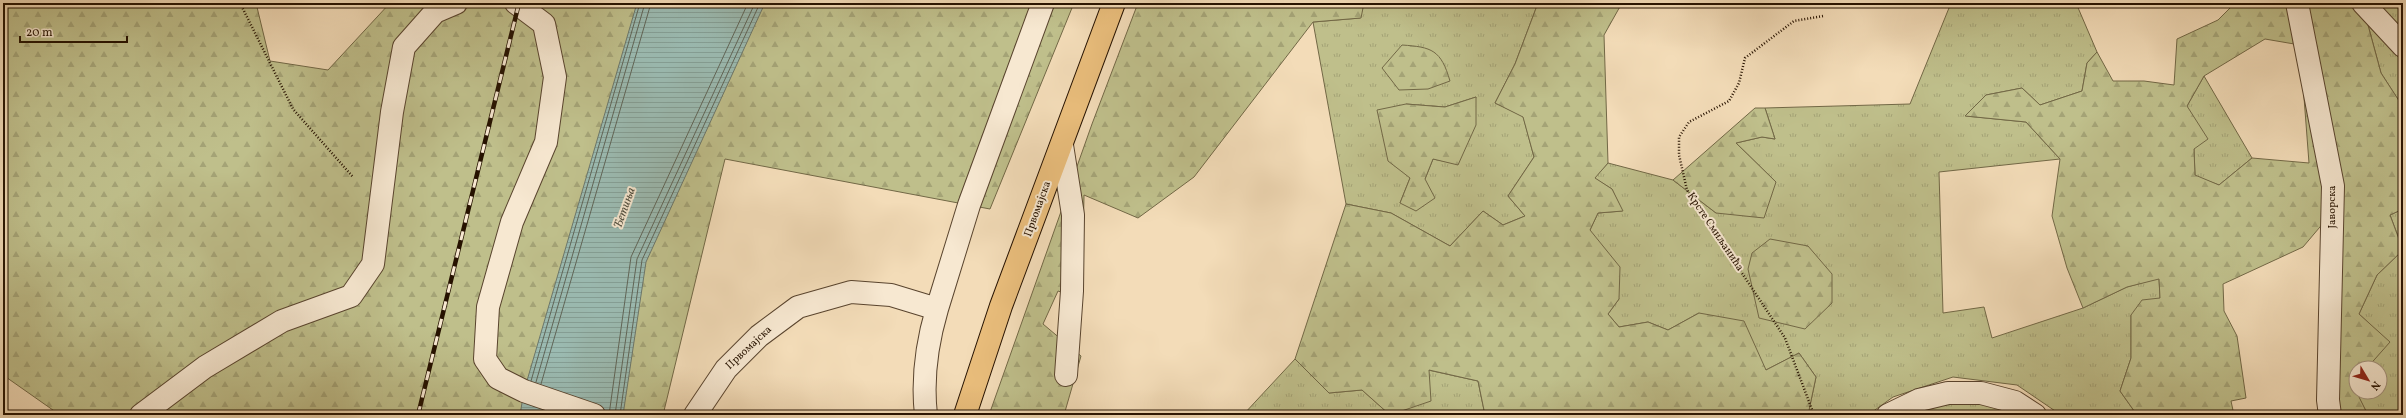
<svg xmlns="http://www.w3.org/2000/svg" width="2406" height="418" viewBox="0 0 2406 418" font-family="Vollkorn,serif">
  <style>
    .grass { fill: url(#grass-tufts); stroke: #726846; fill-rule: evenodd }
    .forest { fill: url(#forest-firs); stroke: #726846; fill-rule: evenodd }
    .water { fill: url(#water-rules); stroke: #6c776b }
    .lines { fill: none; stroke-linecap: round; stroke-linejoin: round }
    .shore { stroke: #606659; stroke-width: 1 }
    .minor-casing { stroke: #59442e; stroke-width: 24 }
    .major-casing { stroke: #261200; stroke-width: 24 }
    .path { stroke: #261200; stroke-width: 2.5; stroke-dasharray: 1 2; stroke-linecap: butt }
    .minor { stroke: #f7e8d1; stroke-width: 22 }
    .major { stroke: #eabe7c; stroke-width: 22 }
    .rail-casing { stroke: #261200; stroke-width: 4.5 }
    .rail { stroke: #f7e8d1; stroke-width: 3; stroke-dasharray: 9; stroke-linecap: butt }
    .labels { text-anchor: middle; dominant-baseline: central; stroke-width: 4; stroke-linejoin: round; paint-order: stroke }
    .street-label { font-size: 11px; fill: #261200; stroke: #f7e8d1 }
    .water-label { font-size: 12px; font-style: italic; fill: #4f4d3e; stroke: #f7e8d1 }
  </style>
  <defs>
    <pattern id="grass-tufts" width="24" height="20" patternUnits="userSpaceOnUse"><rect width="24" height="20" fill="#bfbf8b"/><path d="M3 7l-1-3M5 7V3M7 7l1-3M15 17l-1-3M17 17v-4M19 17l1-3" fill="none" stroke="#a4a376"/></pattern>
    <pattern id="forest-firs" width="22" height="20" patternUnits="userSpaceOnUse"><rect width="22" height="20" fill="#bfbf8b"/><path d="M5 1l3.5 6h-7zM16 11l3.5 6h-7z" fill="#a4a376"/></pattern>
    <pattern id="water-rules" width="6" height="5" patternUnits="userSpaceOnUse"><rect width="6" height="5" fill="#9bbbb2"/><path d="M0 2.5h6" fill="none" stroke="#85a097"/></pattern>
  </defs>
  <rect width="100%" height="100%" fill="#f3dcb8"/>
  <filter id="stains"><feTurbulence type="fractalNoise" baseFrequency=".005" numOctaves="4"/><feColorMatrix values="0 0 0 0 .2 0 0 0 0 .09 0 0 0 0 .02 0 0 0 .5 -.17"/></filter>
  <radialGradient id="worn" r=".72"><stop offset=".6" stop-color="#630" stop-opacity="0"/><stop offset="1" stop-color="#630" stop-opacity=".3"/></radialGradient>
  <!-- grass -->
  <path class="grass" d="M1364,3H1538L1515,64L1495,103L1523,116L1534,157L1508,196L1525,216L1503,225L1483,211L1450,246L1391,213L1346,204L1313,22L1360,18ZM1476,97L1458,164L1433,159L1425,179L1400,203L1410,178L1406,104L1445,107Z
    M1951,3H2076L2097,52L2087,63L2082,91L2040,105L2022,88L1986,95L1966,116L2026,122L2060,159L1939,172L1943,313L1984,307L1992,338L2083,308L2127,287L2159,278L2160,298L2131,315V358L2120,391L2137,415H2061L2017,385L1953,377L1893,397L1868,415H1808L1816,377L1799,353L1766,370L1699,313L1668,330L1648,322L1619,327L1608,314L1619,299L1590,230L1598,213L1622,211L1612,189L1594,178L1608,163L1673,180L1716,213L1776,182L1736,143L1762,137L1775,139L1765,108L1910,104Z
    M2362,3H2403V107L2381,73Z
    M2204,76L2252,158L2219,185L2195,176L2194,149L2187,106Z
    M2403,209V249L2390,215Z
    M2403,250V415H2368L2356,392H2380V368H2367L2389,342L2359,314L2377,275Z
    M1295,359L1329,393L1362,390L1390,415L1428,370L1478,381L1485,415H1243Z
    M1960,400L2001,406L2023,415H1947L1936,411L1931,415H1907L1929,404Z"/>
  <!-- forest -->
  <path class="forest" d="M3,3H256L270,61L328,70L390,3H1074L990,209L725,159L663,415H60L3,375Z
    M1138,3H1364L1361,18L1313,22L1194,177L1138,218L1084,195L1082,299L1058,291L1043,324L1081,356L1064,415H989L1092,124Z
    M1538,3H1622L1604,35L1608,163L1595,178L1612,189L1623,211L1598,213L1590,230L1620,267L1619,299L1608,314L1619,327L1648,322L1668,330L1699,313L1744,321L1766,370L1799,353L1816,377L1808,415H1485L1478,381L1429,370L1431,401L1390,415L1362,390L1329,393L1295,359L1346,204L1391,213L1450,246L1483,211L1503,225L1525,216L1508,196L1534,157L1523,117L1495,103L1515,64Z
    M2235,3H2362L2381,73L2403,107V209L2390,215L2403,250L2377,275L2359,314L2390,342L2367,368H2356V381L2353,385L2368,415H2318L2325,221L2303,247L2223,284L2224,311L2237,336L2246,398L2231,401L2234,415H2137L2120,391L2131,358V315L2142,300L2160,298L2159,279L2127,287L2083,308L2067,268L2052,216L2060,159L2026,122L1965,116L1986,95L2022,88L2040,105L2082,91L2087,63L2097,52L2113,81H2144L2174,85L2177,39L2218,20ZM2265,39L2300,45L2309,163L2252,158L2219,185L2195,175L2194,149L2208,139L2187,106L2204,76Z
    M1402,45C1432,47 1441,50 1450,81L1428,89L1399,90L1382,68Z
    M1476,97V125L1458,165L1433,159L1425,179L1435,198L1416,211L1400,203L1410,178L1388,161L1377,110L1406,104L1445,107Z
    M1755,108H1765L1775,139L1762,137L1736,143L1776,182L1764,218L1716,213L1673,180Z
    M1770,239L1808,246L1832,274V303L1805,329L1759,318L1748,269L1752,253Z"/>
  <!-- water -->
  <path class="water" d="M637,3H765L646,262L623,415H520L524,391Z"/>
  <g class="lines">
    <!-- shore -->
    <path class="shore" d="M531,381L640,3
      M536,382L645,3
      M541,384L651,3
      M609,415L631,257L748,3
      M615,415L637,259L755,3
      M620,415L642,260L760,3"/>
    <defs>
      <path id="minor" d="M516,3L544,24L555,77L546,142L512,222L488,307L485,359L498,378L524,391L594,415
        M2297,3L2333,186L2328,400L2330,415
        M2363,3L2403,46
        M1062,145L1073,215L1072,291L1066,375
        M141,415L205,367L282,321L351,296L373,264L392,112L404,47L435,12L456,3
        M695,415L726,369L759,336L798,307L851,292L891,295L937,309
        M926,415C922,380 927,343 937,309L969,205L1043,3
        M1888,415L1919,400L1948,393H1981L2015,402L2035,415"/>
      <path id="major" d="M965,415L1001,306L1114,3"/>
    </defs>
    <!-- minor casing -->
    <use href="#minor" class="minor-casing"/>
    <!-- major casing -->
    <use href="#major" class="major-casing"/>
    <!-- path -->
    <path class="path" d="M240,3L293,109L353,177
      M1814,415L1785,338L1687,190L1679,155V137L1689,122L1729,101L1739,83L1745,58L1794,21L1823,16"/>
    <!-- minor -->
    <use href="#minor" class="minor"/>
    <!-- major -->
    <use href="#major" class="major"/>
    <defs>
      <path id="rail" d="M418,415L519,3"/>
    </defs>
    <!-- rail casing -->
    <use href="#rail" class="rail-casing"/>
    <!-- rail -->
    <use href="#rail" class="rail"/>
  </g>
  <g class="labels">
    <!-- street labels -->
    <g class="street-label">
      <text transform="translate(2332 207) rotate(-90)">Јаворска</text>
      <text transform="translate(1038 209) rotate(-70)">Првомајска</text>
      <text transform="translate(1715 232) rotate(56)">Крсте Смиљанића</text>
      <text transform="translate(749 348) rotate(-43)">Првомајска</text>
    </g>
    <!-- water labels -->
    <g class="water-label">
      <text transform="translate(625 208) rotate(-70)">Ђетиња</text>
    </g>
  </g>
  <!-- margin -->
  <rect width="2406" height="418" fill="none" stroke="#f3dcb8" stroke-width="16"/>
  <rect x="4" y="4" width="2398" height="410" fill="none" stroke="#261200" stroke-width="2"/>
  <rect x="8" y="8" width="2390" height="402" fill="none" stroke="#261200"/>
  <!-- north arrow -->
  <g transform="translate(2368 380) rotate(128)"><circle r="19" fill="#f7e8d1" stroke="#a3927d"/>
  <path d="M0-3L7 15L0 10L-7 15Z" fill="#8f2418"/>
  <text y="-6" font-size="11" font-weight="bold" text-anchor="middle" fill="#261200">N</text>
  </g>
  <!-- scale -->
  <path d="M20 36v6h107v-6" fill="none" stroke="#261200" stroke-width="2"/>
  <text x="26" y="36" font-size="12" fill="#261200" stroke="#f7e8d1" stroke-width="3" paint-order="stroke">20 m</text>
  <rect width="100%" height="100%" filter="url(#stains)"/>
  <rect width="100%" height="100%" fill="url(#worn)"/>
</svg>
